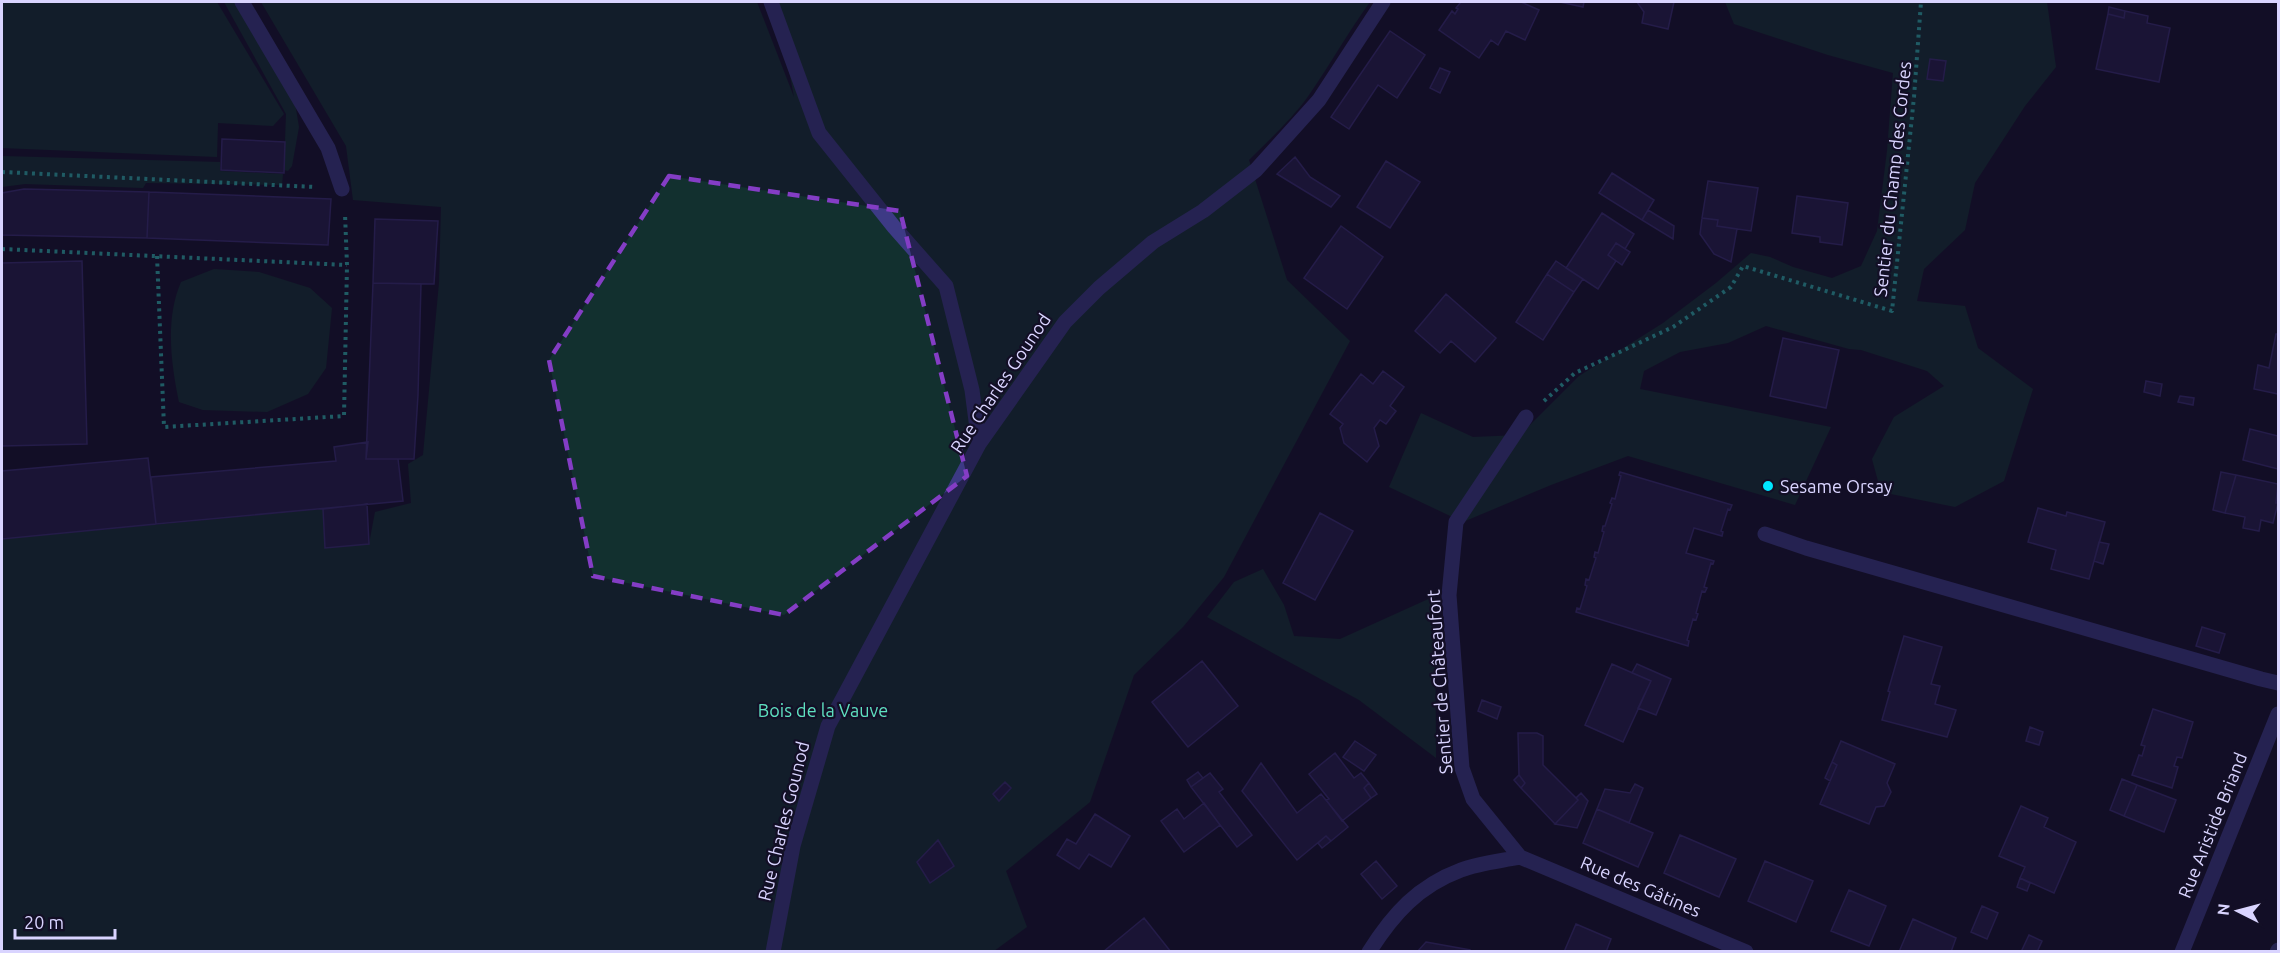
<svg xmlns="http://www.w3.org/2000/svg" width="2280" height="953" viewBox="0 0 2280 953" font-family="Ubuntu,sans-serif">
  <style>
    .green { fill: #12302f }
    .building { fill: #241b47; stroke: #3b2d73; stroke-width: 1.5 }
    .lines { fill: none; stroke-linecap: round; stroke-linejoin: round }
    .path { stroke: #2fb8b0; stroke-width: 4; stroke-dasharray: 3 4.5; stroke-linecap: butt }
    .minor { stroke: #3d3a85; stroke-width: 15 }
    .marked { fill: none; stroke: #843dc5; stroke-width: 4.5; stroke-dasharray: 12 8; stroke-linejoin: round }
    .poi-dot { fill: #00e5ff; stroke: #130f26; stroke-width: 2 }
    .labels { text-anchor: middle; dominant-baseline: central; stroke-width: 4.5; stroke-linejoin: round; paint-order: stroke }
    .street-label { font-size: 18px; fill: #d9d4ff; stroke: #130f26 }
    .poi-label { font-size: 18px; fill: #d9d4ff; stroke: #130f26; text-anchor: start }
    .park-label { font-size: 18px; fill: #5fe0c0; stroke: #130f26 }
  </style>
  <rect width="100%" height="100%" fill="#130f26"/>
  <!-- green -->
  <path class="green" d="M2,2H217L284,114L273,126L218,123L217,157L2,148Z
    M224,2H237L294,97L299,127L292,166L288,171L284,170L286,114Z
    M261,2H757L794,97L776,2H1370C1348,32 1330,65 1309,95C1292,119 1269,140 1249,160L1287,280L1350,341L1224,577L1183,627L1134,675L1090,802L1006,871L1027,927L994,951L2,952V539L323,509L325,547L369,544L375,512L411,503L408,464L423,455L439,283L441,207L353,200L346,146Z
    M1725,2H2047L2056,67L2025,106L1975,183L1965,230L1924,269L1917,301L1965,306L1978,348L2033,389L2004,481L1955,507L1881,492L1872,459L1894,417L1944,386L1927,371L1861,350L1849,349L1766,326L1728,343L1680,352L1644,371L1640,389L1831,427L1795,505L1628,456L1551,485L1463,522L1389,487L1421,413L1473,437L1520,435L1579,376L1663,323L1716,283L1751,253L1770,257L1793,267L1832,278L1861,266L1877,231L1887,151L1893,73L1828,55L1734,24Z
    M2,156L220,162V171L283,174L282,185L146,183L143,188L25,184L2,187Z
    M214,269L259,272L310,288L332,308L326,368L308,394L267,412L203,410L179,402C171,363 165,319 181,282Z
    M1263,569L1284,605L1294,636L1340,639L1435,596L1436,758L1359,700L1207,617L1234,582Z"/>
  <!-- building -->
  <path class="building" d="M1461,2H1521L1539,10L1525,40L1506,31L1498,45L1491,40L1479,58L1439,30L1452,11L1455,14L1458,9L1456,8Z
    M1560,2H1584L1583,7Z
    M1637,2H1674L1668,29L1642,23L1644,12Z
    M2109,7L2125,11L2124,18L2108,14Z
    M2125,11L2148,16L2147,23L2170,28L2159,82L2096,69L2108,14L2124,18Z
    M1390,31L1425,55L1397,98L1378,85L1349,129L1331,117Z
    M1930,59L1946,61L1943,81L1927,79Z
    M1440,68L1450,72L1440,93L1430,88Z
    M222,139L285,142L284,173L221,170Z
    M1295,157L1310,177L1340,196L1331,207L1277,174Z
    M1386,161L1420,182L1390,228L1357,207Z
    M1612,173L1654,200L1642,220L1599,193Z
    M1708,181L1758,188L1751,231L1717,226L1718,220L1702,218Z
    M24,189L149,192L147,238L2,235V193Z
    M149,192L331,199L328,245L147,238Z
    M1797,196L1848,203L1842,245L1820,242V237L1792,233Z
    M1648,210L1674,226L1673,239L1642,220Z
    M1602,213L1634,234L1625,249L1616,243L1608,255L1616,261L1598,289L1566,268Z
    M1702,218L1718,220L1717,226L1737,229L1731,262L1714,254L1700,234Z
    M375,219L438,221L434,284L373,283Z
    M1341,226L1383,257L1347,309L1304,278Z
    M1616,243L1630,252L1622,265L1608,255Z
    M82,261L87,444L2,446V263Z
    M1556,261L1583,279L1574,292L1547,274Z
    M1547,274L1574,292L1543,340L1516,322Z
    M373,283L421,284L418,395L414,459H366Z
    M1446,294L1496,338L1475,362L1451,341L1440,353L1415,331Z
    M2276,334H2278V394L2254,389L2258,365L2269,368Z
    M1783,338L1839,350L1826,408L1770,396Z
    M1383,371L1404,387L1390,406L1396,411L1386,424L1380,420L1374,428L1379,446L1367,462L1344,443L1340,428L1343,424L1330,414L1361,374L1373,384Z
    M2146,381L2162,384L2160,396L2144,392Z
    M2180,396L2194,398L2193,405L2178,402Z
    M2250,429L2278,436V469L2243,460Z
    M368,442L366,459H398L403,501L156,524L151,477L336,461L334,447Z
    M148,458L156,524L2,539V471Z
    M1620,472L1732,505L1730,510L1728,509L1721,531L1723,532L1722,536L1694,528L1686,553L1714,561L1713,564L1711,563L1704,587L1707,588L1705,592L1702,591L1696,613L1698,614L1696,620L1693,619L1687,640L1689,641L1688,646L1576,612L1577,608L1580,609L1587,586L1585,585L1586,579L1589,580L1596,558L1594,557L1595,552L1598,553L1604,532L1602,531L1603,526H1605L1612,504L1610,503L1612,498L1615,499L1621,476L1619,475Z
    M2221,472L2236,475L2225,513L2213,510Z
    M2236,475L2278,484L2276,503H2278L2273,523L2261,520L2259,531L2243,528L2245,517L2225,513Z
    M367,504L369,544L325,548L323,509Z
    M2038,508L2066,516L2067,512L2105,522L2089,579L2051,569L2056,550L2028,542Z
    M1320,513L1353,531L1315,600L1283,583Z
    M2099,542L2109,544L2103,564L2094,561Z
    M2202,627L2225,634L2219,653L2196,646Z
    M1904,636L1942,647L1931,684L1940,686L1935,704L1956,710L1947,737L1882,720L1890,692L1888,691Z
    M1202,661L1238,706L1188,747L1152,702Z
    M1612,664L1651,681L1623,742L1585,725Z
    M1637,664L1671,679L1656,715L1638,708L1651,681L1632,673Z
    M1482,700L1501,707L1497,719L1478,711Z
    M2153,709L2193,722L2182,758L2177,757L2174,766L2178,767L2172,788L2132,775L2139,755L2142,756L2145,746L2141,745Z
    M2030,727L2043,732L2039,745L2026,741Z
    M1518,733H1537L1543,736V765L1578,800L1555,824L1521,788L1525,783L1519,775Z
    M1355,741L1376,755L1364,771L1343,757Z
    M1841,741L1895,764L1887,783L1891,792L1884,806L1876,807L1869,824L1820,804L1837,765L1832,762Z
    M1335,753L1354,778L1361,773L1369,783L1364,788L1371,798L1342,821L1326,800L1329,799L1309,774Z
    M1832,762L1837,765L1830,781L1825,778Z
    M1261,763L1297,813L1321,794L1348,827L1331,841L1326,836L1297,860L1242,791Z
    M1198,772L1203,778L1191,787L1187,780Z
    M1210,773L1223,789L1219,792L1252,835L1237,847L1191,787Z
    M1519,775L1525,783L1521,788L1514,780Z
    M2122,779L2137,785L2124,816L2110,810Z
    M1005,782L1011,788L999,801L993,794Z
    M1369,783L1377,794L1371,798L1364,788Z
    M1635,784L1643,788L1629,823L1597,809L1605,789L1630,793Z
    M2137,785L2176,800L2164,832L2124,816Z
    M1581,793L1588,801L1577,828L1555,824L1578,800L1576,798Z
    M1204,803L1220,825L1184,852L1161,821L1177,809L1184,819Z
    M2021,806L2048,818L2044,827L2076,842L2054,893L2020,878L2025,867L1999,856Z
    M1597,809L1653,833L1638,867L1583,843Z
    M1095,814L1130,836L1111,867L1089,854L1079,869L1057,855L1067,839L1076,844Z
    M1680,835L1736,859L1719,897L1664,873Z
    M1326,836L1331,841L1322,848L1318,843Z
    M938,840L954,866L930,883L917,862Z
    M1376,861L1397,886L1382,899L1361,874Z
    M1765,861L1813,881L1796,922L1748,901Z
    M2020,878L2030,883L2027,891L2017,887Z
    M1849,890L1886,906L1869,946L1831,931Z
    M1982,906L1998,913L1987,939L1971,932Z
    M1144,918L1171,952H1103Z
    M1913,919L1956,938L1951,952H1899Z
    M1576,924L1611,939L1606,952H1564Z
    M2029,935L2042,941L2037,952H2021Z
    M1426,942L1470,950V952H1417Z"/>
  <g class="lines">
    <!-- path -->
    <path class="path" d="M2,172L315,187
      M2,249L347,265
      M157,256L164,427L344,416L347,265L345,214
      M1544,401L1575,373L1673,327L1731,287L1743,266L1892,311L1914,97L1921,2"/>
    <!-- minor -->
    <path class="minor" d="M242,2L328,148L342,189
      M771,2L819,133L894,227L946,286L972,390L979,444
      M1526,417L1456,522L1449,595L1462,768L1473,799L1520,857L1746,952
      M1765,534L1806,548L2261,679L2278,683
      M773,952L793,846L828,726L979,444L1065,322L1099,288L1153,242L1203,211L1256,170L1319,100L1383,2
      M1369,952C1393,914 1418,886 1461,870C1479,863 1501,861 1520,857
      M2182,952L2278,714
      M2277,952L2278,950"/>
  </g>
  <!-- marked area -->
  <path d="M0 0H2280V953H0ZM669,176L900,211L967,476L784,615L593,576L549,360Z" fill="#130f26" fill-opacity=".55" fill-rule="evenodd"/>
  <path class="marked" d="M669,176L900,211L967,476L784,615L593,576L549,360Z"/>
  <!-- markers -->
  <circle class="poi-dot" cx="1768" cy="486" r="6"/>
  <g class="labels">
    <!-- street labels -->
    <g class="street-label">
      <text transform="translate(1892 179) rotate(-84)">Sentier du Champ des Cordes</text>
      <text transform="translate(1000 383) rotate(-56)">Rue Charles Gounod</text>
      <text transform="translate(1439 682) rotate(-94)">Sentier de Châteaufort</text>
      <text transform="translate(783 821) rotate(-76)">Rue Charles Gounod</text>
      <text transform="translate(2212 825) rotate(-68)">Rue Aristide Briand</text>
      <text transform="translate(1641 886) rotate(23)">Rue des Gâtines</text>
    </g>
    <!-- poi labels -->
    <g class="poi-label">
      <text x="1780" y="486">Sesame Orsay</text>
    </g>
    <!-- park labels -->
    <g class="park-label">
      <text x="823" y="710">Bois de la Vauve</text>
    </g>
  </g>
  <!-- border -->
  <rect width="2280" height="953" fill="none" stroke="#d9d4ff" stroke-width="6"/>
  <!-- north arrow -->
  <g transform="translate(2238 911) rotate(276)" stroke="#130f26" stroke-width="4.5" paint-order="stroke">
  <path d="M0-4.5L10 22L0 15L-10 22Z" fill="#d9d4ff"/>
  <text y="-9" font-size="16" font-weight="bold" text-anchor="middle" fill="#d9d4ff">N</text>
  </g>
  <!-- scale -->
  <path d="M15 929v9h100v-9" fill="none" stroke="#d9d4ff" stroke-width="3"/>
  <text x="24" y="929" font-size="18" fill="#d9d4ff" stroke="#130f26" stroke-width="4.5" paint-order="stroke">20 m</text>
</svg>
